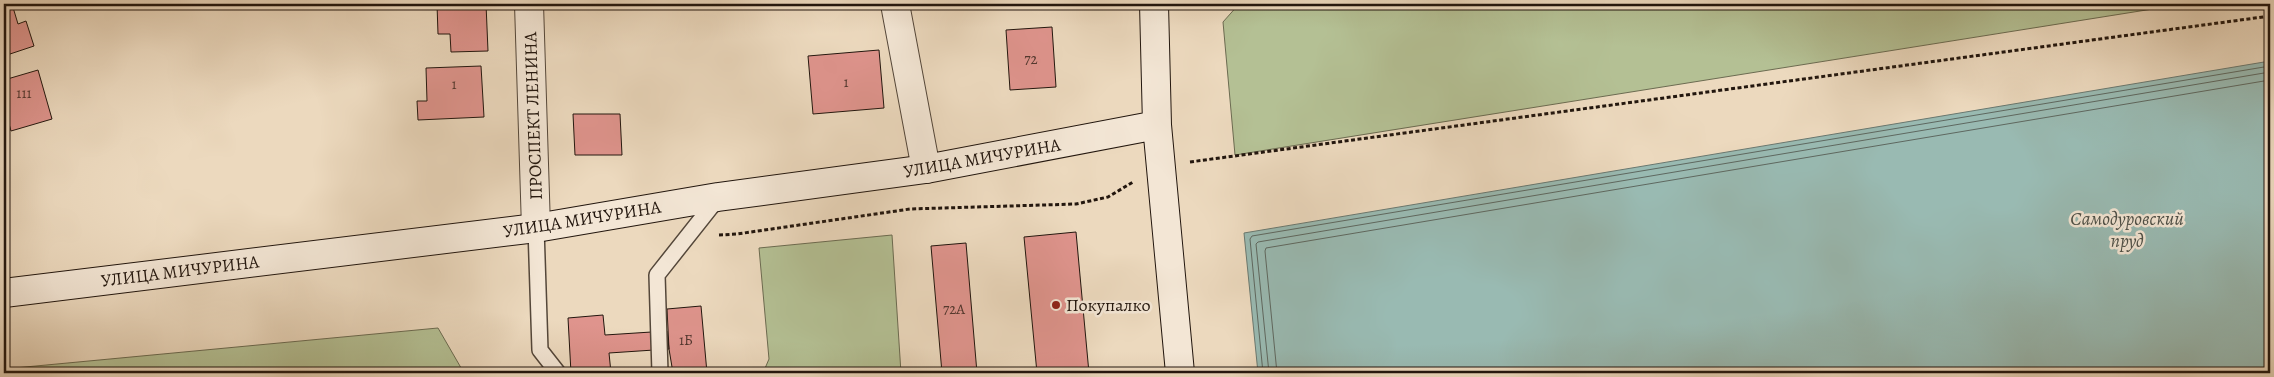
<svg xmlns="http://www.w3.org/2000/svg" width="2274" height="377" viewBox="0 0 2274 377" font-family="Alegreya,serif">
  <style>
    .green { fill: #b4c094; stroke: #6b6b51 }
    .water { fill: #99bab2; stroke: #697870 }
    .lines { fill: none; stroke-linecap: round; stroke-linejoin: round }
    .shore { stroke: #5e6860; stroke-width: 1 }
    .building { fill: #df948d; stroke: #22160e }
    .lane-casing { stroke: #54473a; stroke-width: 18 }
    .street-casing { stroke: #54473a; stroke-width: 30 }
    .secondary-casing { stroke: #22160e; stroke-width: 30 }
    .path { stroke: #22160e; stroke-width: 3; stroke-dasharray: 4 2.5; stroke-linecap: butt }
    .lane { stroke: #f3e6d5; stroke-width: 15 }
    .street { stroke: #f3e6d5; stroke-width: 28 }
    .secondary { stroke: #f3e6d5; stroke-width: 28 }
    .poi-dot { fill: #8f2418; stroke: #f3e6d5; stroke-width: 2 }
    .labels { text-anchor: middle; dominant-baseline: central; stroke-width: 5; stroke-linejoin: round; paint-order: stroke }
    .number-label { font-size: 15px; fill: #51362e }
    .street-label { font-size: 18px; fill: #22160e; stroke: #f3e6d5 }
    .poi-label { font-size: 18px; fill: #22160e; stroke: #f3e6d5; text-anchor: start }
    .water-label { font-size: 19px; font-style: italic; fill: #4c4f47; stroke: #f3e6d5 }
  </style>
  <rect width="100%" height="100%" fill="#ecd9be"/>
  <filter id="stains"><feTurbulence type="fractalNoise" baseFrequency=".004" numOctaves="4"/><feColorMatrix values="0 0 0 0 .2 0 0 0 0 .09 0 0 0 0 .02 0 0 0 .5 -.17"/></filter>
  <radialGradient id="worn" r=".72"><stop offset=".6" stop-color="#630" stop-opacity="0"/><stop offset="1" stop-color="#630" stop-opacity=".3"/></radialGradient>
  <!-- green -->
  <path class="green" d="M1239,4H2184L1235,155L1223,22Z
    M892,235L901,373H763L769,359L759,248Z
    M438,328L464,373H4V369Z"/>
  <!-- water -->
  <path class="water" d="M2270,61V373H1258L1244,233Z"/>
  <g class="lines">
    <!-- shore -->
    <path class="shore" d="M1263,373L1250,239L1252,236L2270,66
      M1269,373L1256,244L1258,242L2270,72
      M1277,373L1265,251L1266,248L2270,80"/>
  </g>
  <!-- building -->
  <path class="building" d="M4,4H12L18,24L26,21L34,46L4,56Z
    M437,4H486L488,51L451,52L450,34H438Z
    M1052,27L1056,87L1010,90L1006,30Z
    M879,50L884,108L813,114L808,56Z
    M481,66L484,117L418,120L417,101H427L426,68Z
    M38,70L52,119L11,131L4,105V80Z
    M573,114H620L622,155H575Z
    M1076,232L1089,373H1037L1024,237Z
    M966,243L977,373H942L931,246Z
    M701,306L707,373H673L669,349L667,309Z
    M603,315L605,335L667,331L669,349L609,353L611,373H571L568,318Z"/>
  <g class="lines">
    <defs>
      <path id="lane" d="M536,228L540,350L558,373
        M660,373L657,275L718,198"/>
      <path id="street" d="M529,4L536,228
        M895,4L926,169"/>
      <path id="secondary" d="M1154,4L1157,125L1180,373
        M4,293L536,228L718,197L926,169L1157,125"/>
    </defs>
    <!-- lane casing -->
    <use href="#lane" class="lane-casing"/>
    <!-- street casing -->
    <use href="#street" class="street-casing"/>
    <!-- secondary casing -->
    <use href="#secondary" class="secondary-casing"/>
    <!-- path -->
    <path class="path" d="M1190,162L2270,16
      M719,235L737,234L910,209L1076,204L1108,197L1133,182"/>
    <!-- lane -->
    <use href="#lane" class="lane"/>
    <!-- street -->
    <use href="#street" class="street"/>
    <!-- secondary -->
    <use href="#secondary" class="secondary"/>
  </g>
  <!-- markers -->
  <circle class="poi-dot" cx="1056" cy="305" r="5"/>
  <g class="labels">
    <!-- number labels -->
    <g class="number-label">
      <text x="1031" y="59">72</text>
      <text x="846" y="82">1</text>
      <text x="454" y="84">1</text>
      <text x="24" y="93">111</text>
      <text x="954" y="309">72А</text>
      <text x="686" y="340">1Б</text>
    </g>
    <!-- street labels -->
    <g class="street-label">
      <text transform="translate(533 116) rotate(-92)">ПРОСПЕКТ ЛЕНИНА</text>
      <text transform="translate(982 158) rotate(-10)">УЛИЦА МИЧУРИНА</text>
      <text transform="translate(582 219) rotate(-9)">УЛИЦА МИЧУРИНА</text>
      <text transform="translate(180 271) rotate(-7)">УЛИЦА МИЧУРИНА</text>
    </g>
    <!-- poi labels -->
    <g class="poi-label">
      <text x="1066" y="305">Покупалко</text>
    </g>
    <!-- water labels -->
    <g class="water-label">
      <text x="2127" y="219">Самодуровский<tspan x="2127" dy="22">пруд</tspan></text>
    </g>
  </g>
  <!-- margin -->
  <rect width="2274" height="377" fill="none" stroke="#ecd9be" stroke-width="20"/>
  <rect x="5" y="5" width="2264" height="367" fill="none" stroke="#22160e" stroke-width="2.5"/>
  <rect x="10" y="10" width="2254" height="357" fill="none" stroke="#22160e"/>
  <rect width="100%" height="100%" filter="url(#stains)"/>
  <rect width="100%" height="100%" fill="url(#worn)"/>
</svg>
